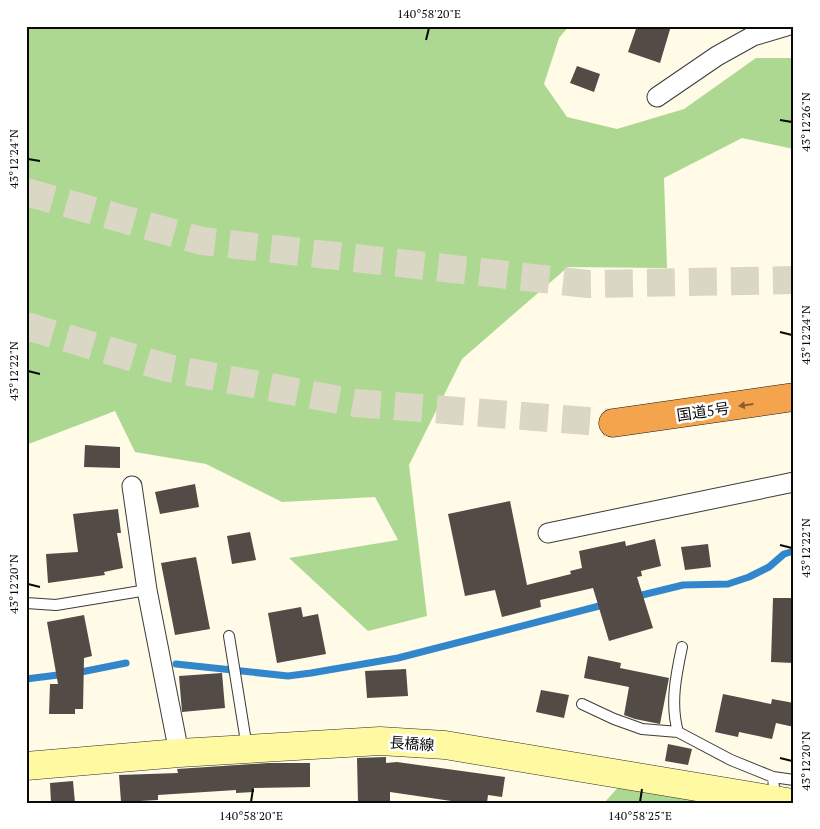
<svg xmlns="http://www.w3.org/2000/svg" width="820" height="829" viewBox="0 0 820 829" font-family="'PT Serif','Noto Sans JP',serif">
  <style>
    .forest { fill: #add891 }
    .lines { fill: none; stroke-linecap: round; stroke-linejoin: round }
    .stream { stroke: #3286cc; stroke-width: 7 }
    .building { fill: #524b46 }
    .highway-tunnel { stroke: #dad7c5; stroke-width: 28; stroke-dasharray: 28 14; stroke-linecap: butt }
    .lane-casing { stroke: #3c3c3c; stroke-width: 12 }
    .street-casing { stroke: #3c3c3c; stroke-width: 21 }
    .secondary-casing { stroke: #2b2b2b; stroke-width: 29 }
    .highway-casing { stroke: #1a1a1a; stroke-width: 29 }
    .lane { stroke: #fff; stroke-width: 10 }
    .street { stroke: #fff; stroke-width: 19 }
    .secondary { stroke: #fffaa1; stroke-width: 28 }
    .highway { stroke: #f5a44e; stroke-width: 28 }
    .oneway { fill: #8b5e2f }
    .ticks { fill: none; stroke: #090909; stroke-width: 2 }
    .labels { text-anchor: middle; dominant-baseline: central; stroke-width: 5; stroke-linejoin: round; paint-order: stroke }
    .street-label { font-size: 15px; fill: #090909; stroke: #fff }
    .neatline { fill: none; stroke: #090909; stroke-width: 2 }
    .ticks-label { font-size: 12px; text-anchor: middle; fill: #090909 }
  </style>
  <rect width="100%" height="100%" fill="#fffbe6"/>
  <!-- forest -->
  <path class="forest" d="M26,26H569L559,38L544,84L567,117L617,129L684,109L756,58H794V149L742,138L664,178L667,268L568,267L462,359L409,465L427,616L368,631L289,558L398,540L375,497L282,502L206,464L135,452L115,411L26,445Z
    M622,783L718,803H604Z"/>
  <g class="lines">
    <!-- stream -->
    <path class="stream" d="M634,597L683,585L728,584L749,577L769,567L784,554L794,551
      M176,664L288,676L311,673L398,658L607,604
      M76,673L126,663
      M26,679L66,674"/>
  </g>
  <!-- building -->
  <path class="building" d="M637,26H671L660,63L628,52Z
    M577,66L600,74L594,92L570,83Z
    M85,445L120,447V468L84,467Z
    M195,484L199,507L160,514L155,492Z
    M510,501L527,585L571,574L570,571L582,568L579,551L625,541L626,546L655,539L661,566L641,571L642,576L637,577L653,628L609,641L593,588L540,600L541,607L502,617L495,590L465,596L448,514Z
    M118,509L121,533H117L123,568L104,572L105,575L48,583L46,554L78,552L73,514Z
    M250,532L256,560L232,564L227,536Z
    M708,544L711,567L685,570L681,547Z
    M196,557L210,629L175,635L161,563Z
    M773,598H794V663L771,662Z
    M301,607L303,617L318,614L326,654L277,663L268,613Z
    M84,615L92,656L84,658L83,709H75V714H49L50,684H58L47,622Z
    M588,656L621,663L620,668L669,678L660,724L635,719L624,715L629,687L584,678Z
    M406,669L408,696L367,698L365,671Z
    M222,673L225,708L182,712L179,676Z
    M541,690L569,695L564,718L536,712Z
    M723,694L771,704L772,699L794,703V727L776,723L772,739L739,732L738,737L715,732Z
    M668,744L692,749L688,765L665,761Z
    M386,757V763L397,762L505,777L502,797L488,795L487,803H465L390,792V803H358L357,758Z
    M268,763H310V787L254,788V792L236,793V790L158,795V800L121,802L119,775L178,773L177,769Z
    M73,781L75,803H51L50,783Z"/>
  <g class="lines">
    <!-- highway-tunnel -->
    <path class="highway-tunnel" d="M26,192L202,241L588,284L794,280
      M26,326L168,368L355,403L613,423"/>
    <defs>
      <path id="lane" d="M26,603L56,605L147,590
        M229,636L247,748
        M682,647C676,675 670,704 678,732L731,760L773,777L775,799
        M582,704L614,719L642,729L678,732
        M773,777L794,780"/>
      <path id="street" d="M657,97L717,56L753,36L787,26
        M132,486L147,590L179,753
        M548,533L794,482"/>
      <path id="secondary" d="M26,766L179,753L380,741L445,745L793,803"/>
      <path id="highway" d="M613,423L794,397"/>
    </defs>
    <!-- lane casing -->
    <use href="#lane" class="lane-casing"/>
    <!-- street casing -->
    <use href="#street" class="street-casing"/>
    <!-- secondary casing -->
    <use href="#secondary" class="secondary-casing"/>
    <!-- highway casing -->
    <use href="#highway" class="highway-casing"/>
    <!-- lane -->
    <use href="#lane" class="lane"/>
    <!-- street -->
    <use href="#street" class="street"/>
    <!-- secondary -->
    <use href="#secondary" class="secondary"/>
    <!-- highway -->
    <use href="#highway" class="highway"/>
  </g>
  <!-- one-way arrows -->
  <defs><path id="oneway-solid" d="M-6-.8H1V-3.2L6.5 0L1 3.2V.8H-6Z" transform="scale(1.25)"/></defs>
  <use class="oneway" href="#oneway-solid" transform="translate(746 405) rotate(172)"/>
  <!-- ticks -->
  <path class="ticks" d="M426,40L429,28M780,120L792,122M28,159L40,161M780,332L792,335M28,371L40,374M780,545L792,548M28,584L40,587M780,758L792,761M251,802L253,789M640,802L642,789"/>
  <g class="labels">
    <!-- street labels -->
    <g class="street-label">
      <text transform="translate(703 411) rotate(-8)">国道5号</text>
      <text transform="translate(412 743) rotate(4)">長橋線</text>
    </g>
  </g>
  <!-- border -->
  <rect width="820" height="829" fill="none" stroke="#ffffff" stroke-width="55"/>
  <rect x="28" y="28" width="764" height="774" class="neatline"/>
  <g class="ticks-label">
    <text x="429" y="18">140°58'20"E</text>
    <text transform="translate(806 122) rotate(-90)" y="4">43°12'26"N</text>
    <text transform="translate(14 159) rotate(-90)" y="4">43°12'24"N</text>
    <text transform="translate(806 335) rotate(-90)" y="4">43°12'24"N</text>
    <text transform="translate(14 371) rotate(-90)" y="4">43°12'22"N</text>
    <text transform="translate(806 548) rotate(-90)" y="4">43°12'22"N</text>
    <text transform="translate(14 584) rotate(-90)" y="4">43°12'20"N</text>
    <text transform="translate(806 761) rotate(-90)" y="4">43°12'20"N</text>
    <text x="251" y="820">140°58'20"E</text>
    <text x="640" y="820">140°58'25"E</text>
  </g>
</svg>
